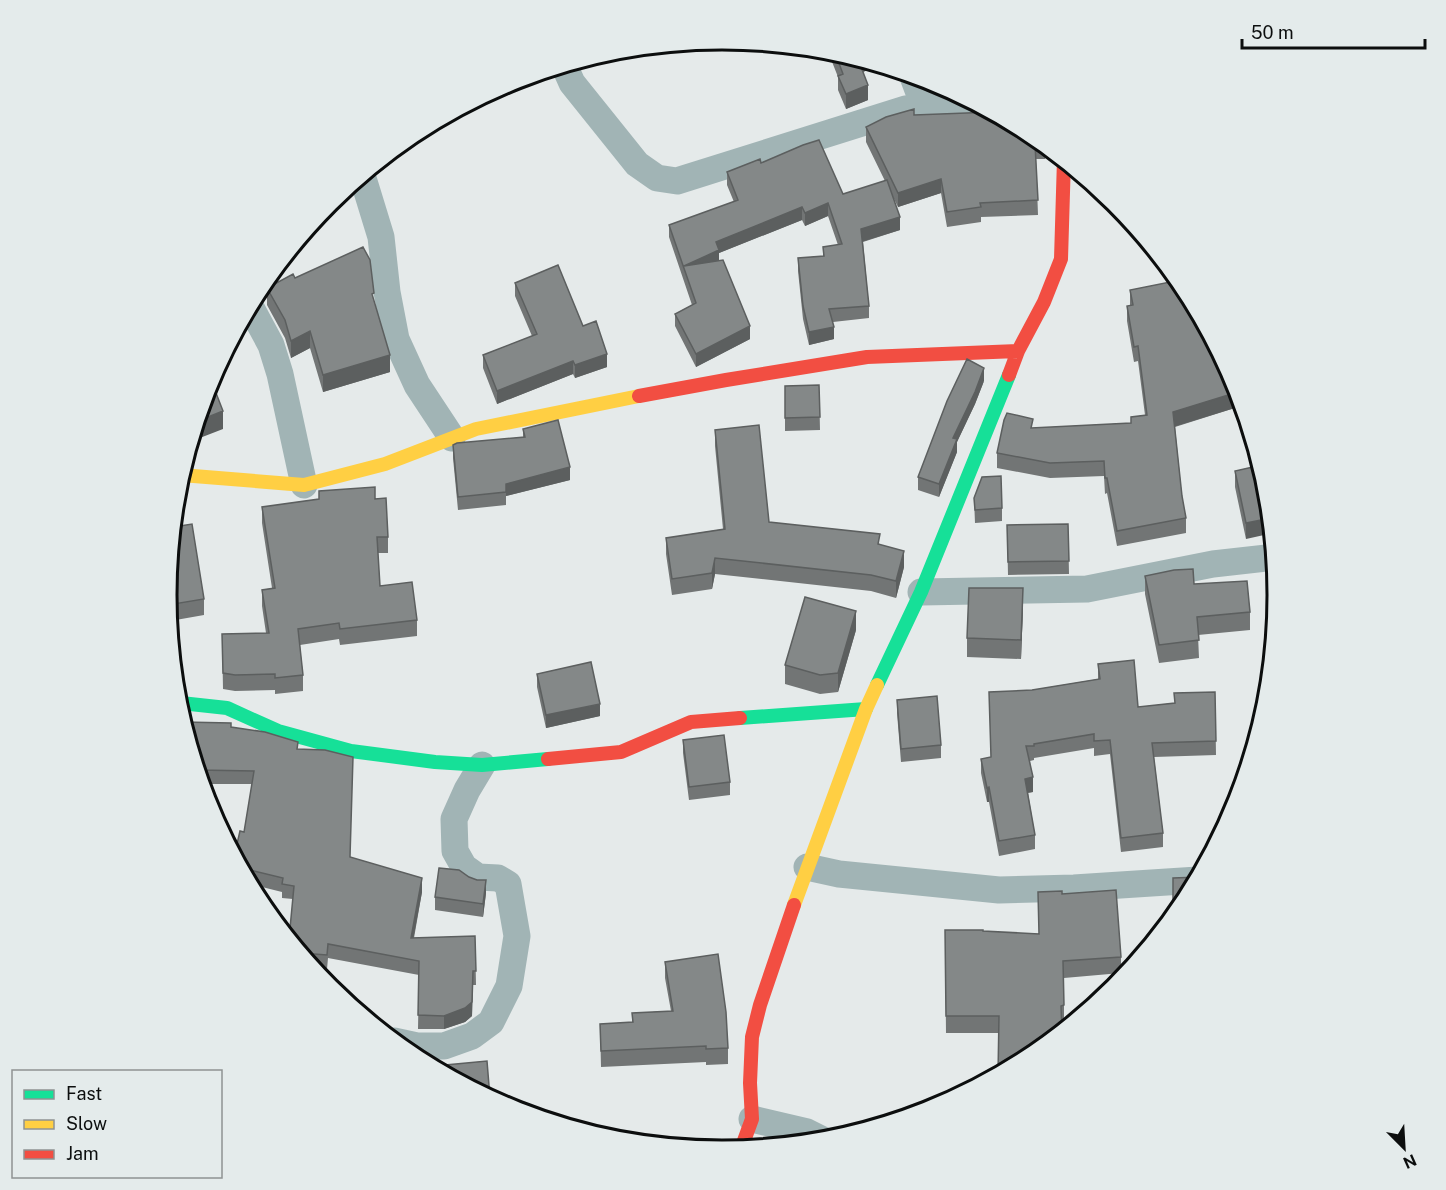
<svg xmlns="http://www.w3.org/2000/svg" width="1446" height="1190" viewBox="0 0 1446 1190" font-family="'Public Sans',sans-serif">
  <style>
    .lines { fill: none; stroke-linecap: round; stroke-linejoin: round }
    .street { stroke: #a1b4b5; stroke-width: 27 }
    .fast { stroke: #16e098; stroke-width: 14 }
    .slow { stroke: #ffcf43; stroke-width: 14 }
    .jam { stroke: #f24e42; stroke-width: 14 }
    .wall { fill: #727575 }
    .shaded-wall { fill: #5c5f5f }
    .building { fill: #848888; stroke: #5c5f5f; stroke-width: 1.5 }
    .rim { fill: none; stroke: #0c0e0e; stroke-width: 3 }
  </style>
  <rect width="100%" height="100%" fill="#e5eaea"/>
  <g class="lines">
    <!-- street -->
    <path class="street" d="M564,65L572,83L637,164L657,178L677,181L906,109L972,101
      M912,74L924,106
      M362,175L381,237L387,292L396,339L417,385L452,438
      M250,306L271,345L280,374L304,485
      M921,592L1087,589L1213,564L1275,557
      M807,867L839,874L999,890L1074,888L1198,880
      M394,1041L417,1046H444L472,1036L491,1022L509,986L517,936L508,884L498,878L478,877L464,867L455,851L454,819L467,790L482,765
      M752,1119L807,1132L825,1141"/>
    <!-- fast -->
    <path class="fast" d="M877,685L921,592L1009,375
      M178,704L181,703L227,708L278,731L351,751L435,762L482,765L548,759
      M740,718L866,709"/>
    <!-- slow -->
    <path class="slow" d="M181,475L304,485L385,464L476,429L639,396
      M794,905L866,709L877,685"/>
    <!-- jam -->
    <path class="jam" d="M1009,375L1018,351L1044,302L1061,259L1064,159
      M639,396L726,380L867,357L1018,351
      M548,759L621,752L691,722L740,718
      M741,1149L752,1119L750,1083L752,1037L760,1005L794,905"/>
  </g>
  <!-- wall -->
  <path class="wall" d="M827,49L832,50L877,64V66L863,72L868,100L846,109L838,90V77Z
    M993,112L1048,146L1045,159H1036L1038,215L981,217V222L947,227L941,193L898,207L893,197L900,230L863,242L869,306V318L833,322L834,339L809,345L803,319L798,271V258L823,256V247L838,245L828,216L805,226L802,220L719,253V261L750,339L696,367L675,326V314L692,305L669,237V225L734,202L727,185V172L761,163L843,194L885,181L866,142V127L914,115Z
    M295,278L374,303L390,372L323,392L310,348L291,358L285,338L267,305V288Z
    M515,283L583,326L607,367L575,378L573,374L497,404L483,368V355L532,336L515,296Z
    M1130,290L1238,404V407L1175,427L1182,496L1186,518V533L1117,546L1107,493L1105,494L1104,476L1050,478L997,468V453L1033,428L1131,423V417L1145,415L1138,361L1134,362L1127,321V306H1130Z
    M984,381L975,404L957,442V452L939,497L918,490V477Z
    M819,385L820,430L785,431V386Z
    M523,429L570,480L506,496V505L458,510L453,458V445L523,437Z
    M715,430L769,522L880,544L904,567L896,598L871,591L715,574L712,589L672,595L666,554V538L723,529L715,446Z
    M1262,465L1246,539L1235,487V471Z
    M974,498L1002,508V521L975,523Z
    M375,499L388,537V553H378L380,586L417,620V636L340,645L339,639L300,645L303,675V691L275,694V690L235,691L223,689L222,634L266,633L262,606V590L272,588L262,523V507Z
    M1068,524L1069,574L1008,575L1007,525Z
    M1145,576L1250,612V630L1198,635L1199,658L1159,663L1145,594Z
    M167,595L204,599V615L170,621Z
    M1023,607L1021,659L967,657V638Z
    M856,630L838,692L820,694L785,684V665Z
    M1098,664L1138,707L1174,703L1215,692L1216,755L1154,757L1163,833V847L1121,852L1110,754L1094,756V748L1034,758V760L1030,761L1033,792L1028,793L1035,835V849L999,856L989,802H987L981,773V759L991,757L1032,690L1098,679Z
    M537,674L600,716L546,728L537,687Z
    M1264,697L1268,704L1264,717Z
    M897,700L941,745V758L901,762L897,713Z
    M183,722L298,749L351,858L422,892L414,938L475,936L476,985H473L472,1016L465,1022L444,1029H418L419,975L328,958L327,969L313,968L289,939L293,899L282,898V892L250,884L228,842L237,844L244,832L252,784H202Z
    M683,740L730,782V795L689,800L683,753Z
    M486,893L483,917L435,910V897Z
    M1062,894L1121,957V973L1064,978V1022H1061L1032,1057L998,1076V1033H946L945,930L1039,934Z
    M665,962L728,1048V1064L706,1065V1062L601,1067L600,1024L632,1022V1013L671,1011L665,978Z"/>
  <!-- shaded-wall -->
  <path class="shaded-wall" d="M860,58L877,64V66L858,74V59Z
    M868,85V100L846,109V94Z
    M1045,144L1048,146V149L1045,159Z
    M941,179V193L898,207V193Z
    M828,203V216L805,226V213Z
    M802,207V220L719,253V263L684,266L716,242Z
    M900,217V230L861,242V229Z
    M750,326V339L696,367V354Z
    M834,327V339L809,345V332Z
    M310,331V348L291,358V341Z
    M607,354V367L575,378V365Z
    M390,355V372L323,392V375Z
    M573,361V374L497,404V391Z
    M984,368V381L975,404L957,442V452L939,497V484L953,438Z
    M1238,389H1239L1243,403L1238,404V407L1173,427V412Z
    M223,411V429L192,441L198,421Z
    M570,467V480L506,496V484Z
    M1271,518L1273,533L1246,539V523Z
    M904,551V567L896,598V581Z
    M715,558V574L712,589V573Z
    M1023,588V607L1021,659V640Z
    M856,611V630L838,692V673Z
    M600,704V716L546,728V715Z
    M1033,777V792L1025,793V779Z
    M989,787V802H987V788Z
    M422,878V892L411,951V938Z
    M486,880V893L483,917V904Z
    M473,971L472,1016L465,1022L444,1029V1016Z"/>
  <!-- building -->
  <path class="building" d="M834,50L860,58L858,59L868,85L846,94L838,76L843,74Z
    M914,109V115L993,112L1032,133L1045,144H1035L1038,200L980,203L981,207L947,212L941,179L898,193L866,127L886,117Z
    M819,140L843,194L887,180L900,217L861,229L869,306L829,309L834,327L809,332L803,306L798,258L824,256L823,247L842,244L828,203L805,213L802,207L716,242L719,250L684,266L723,260L750,326L696,354L675,314L696,303L669,225L738,200L727,172L760,159L761,163L803,145Z
    M363,247L370,260L374,293L372,294L390,355L323,375L310,331L291,341L285,320L267,288L293,274L295,278Z
    M558,265L583,326L596,321L607,354L575,365L573,361L497,391L483,355L537,334L515,283Z
    M1180,280L1185,286L1237,383L1239,389H1238V392L1173,412L1182,496L1186,518L1117,531L1107,478H1105L1104,461L1050,463L997,453L1004,420L1007,413L1033,419L1031,428L1131,423V417L1147,415L1138,346L1134,347L1127,306L1133,305L1130,290Z
    M967,359L984,368L975,392L953,438L957,439L939,484L918,477L947,401Z
    M211,380L223,411L198,421L209,382Z
    M819,385L820,417L785,418V386Z
    M558,420L570,467L506,484V492L458,497L453,445L457,443L525,437L523,429Z
    M759,425L769,522L880,534L878,544L904,551L896,581L871,575L715,558L712,573L672,579L666,538L725,529L715,430Z
    M1262,465L1268,487L1271,518L1246,523L1235,471Z
    M1001,476L1002,508L975,510L974,498L982,477Z
    M375,487V499L386,498L388,537H377L380,586L412,582L417,620L340,629L339,623L298,629L303,675L275,678V674L235,675L223,673L222,634L269,633L262,590L275,588L262,507L319,499V491Z
    M192,524L204,599L168,605L167,595L174,527Z
    M1068,524L1069,561L1008,562L1007,525Z
    M1193,569L1194,584L1247,581L1250,612L1197,617L1199,640L1159,645L1145,576L1174,570Z
    M969,588H1023L1021,640L967,638Z
    M805,597L856,611L838,673L820,675L785,665Z
    M1134,660L1138,707L1175,703L1174,693L1215,692L1216,741L1152,743L1163,833L1121,838L1110,740L1094,741V734L1034,744V746H1026L1033,777L1025,779L1035,835L999,841L989,787L987,788L981,759L991,757L989,692L1032,690L1100,679L1098,664Z
    M591,662L600,704L546,715L537,674Z
    M937,696L941,745L901,749L897,700Z
    M1264,697H1269L1268,704L1266,712Z
    M183,722L231,723V727L265,732L298,742L297,749L325,750L353,757L350,857L422,878L411,938L475,936L476,971H473L472,1002L465,1008L444,1016L418,1015L419,961L328,944L327,955L301,953L289,939L294,886L282,884L283,878L242,868L228,842L237,844L240,831L244,832L254,771L198,770Z
    M724,735L730,782L689,787L683,740Z
    M439,868L459,870L469,877L477,880H486L483,904L435,897Z
    M1200,877L1185,904L1173,919V878Z
    M1116,890L1121,957L1063,961L1064,1005L1061,1006L1062,1033L1032,1057L1000,1074H998L999,1016H946L945,930H983V931L1039,934L1038,892L1062,891V894Z
    M718,954L726,1012L728,1048L706,1049V1046L601,1051L600,1024L633,1022L632,1013L673,1011L665,962Z
    M487,1061L490,1098L436,1069L435,1066Z"/>
  <!-- crop -->
  <path d="M0 0H1446V1190H0ZM177 595a545 545 0 1 1 1090 0a545 545 0 1 1-1090 0Z" fill="#e4ebeb" fill-rule="evenodd"/>
  <path class="rim" d="M177 595a545 545 0 1 1 1090 0a545 545 0 1 1-1090 0Z"/>
  <!-- legend -->
  <rect x="12" y="1070" width="210" height="108" fill="#e4ebeb" stroke="#8e9393" stroke-width="1.5"/>
  <rect x="24" y="1090" width="30" height="9" fill="#16e098" stroke="#8e9393" stroke-width="1.5"/>
  <text x="66" y="1100" font-size="18" fill="#0c0e0e">Fast</text>
  <rect x="24" y="1120" width="30" height="9" fill="#ffcf43" stroke="#8e9393" stroke-width="1.5"/>
  <text x="66" y="1130" font-size="18" fill="#0c0e0e">Slow</text>
  <rect x="24" y="1150" width="30" height="9" fill="#f24e42" stroke="#8e9393" stroke-width="1.5"/>
  <text x="66" y="1160" font-size="18" fill="#0c0e0e">Jam</text>
  <!-- north arrow -->
  <g transform="translate(1404 1148) rotate(156)" stroke="#e4ebeb" stroke-width="4.5" paint-order="stroke">
  <path d="M0-4.5L10 22L0 15L-10 22Z" fill="#0c0e0e"/>
  <text y="-9" font-size="16" font-weight="bold" text-anchor="middle" fill="#0c0e0e">N</text>
  </g>
  <!-- scale -->
  <path d="M1242 39v9h183v-9" fill="none" stroke="#0c0e0e" stroke-width="3"/>
  <text x="1251" y="39" font-size="18" fill="#0c0e0e" stroke="#e4ebeb" stroke-width="4.5" paint-order="stroke">50 m</text>
</svg>
